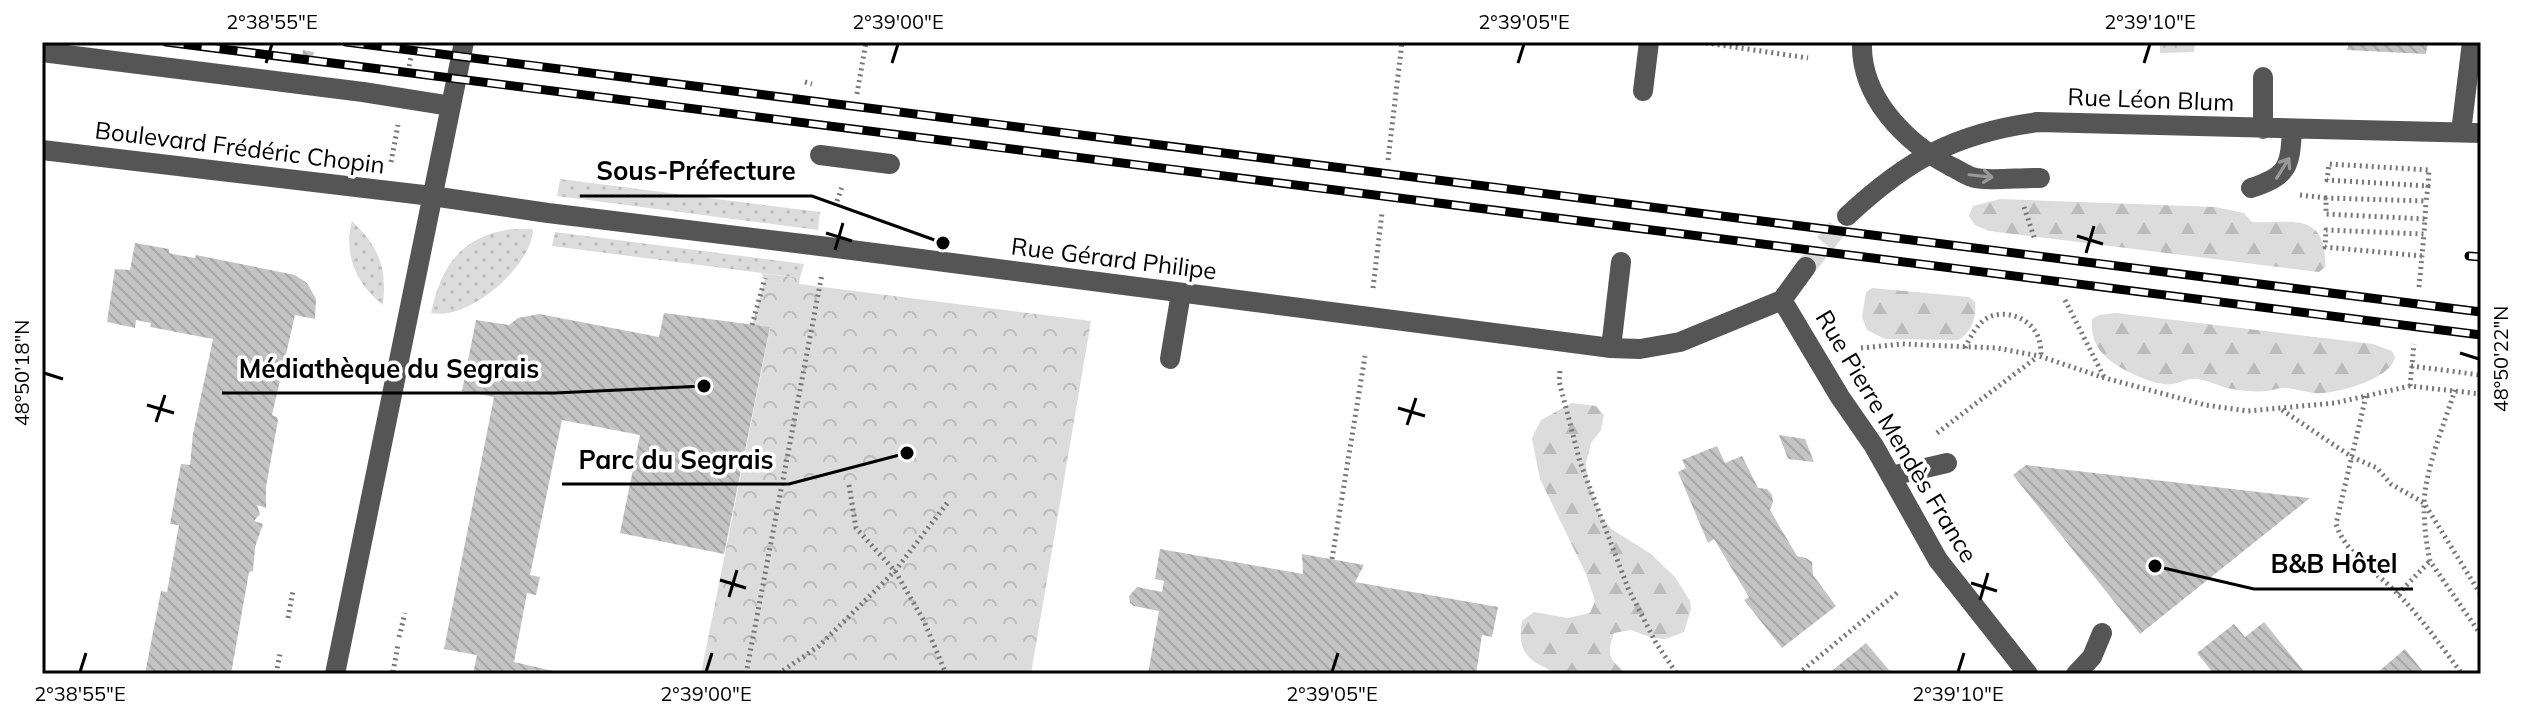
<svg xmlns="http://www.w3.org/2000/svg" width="2523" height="716" viewBox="0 0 2523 716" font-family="Mulish,sans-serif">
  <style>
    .grass { fill: url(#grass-dots) }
    .forest { fill: url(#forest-firs) }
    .park { fill: url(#park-crowns) }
    .building { fill: url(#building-back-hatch) }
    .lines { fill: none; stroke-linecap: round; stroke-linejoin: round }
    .minor-tunnel { stroke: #d9d9d9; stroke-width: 20; stroke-dasharray: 20 10; stroke-linecap: butt }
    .path { stroke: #777; stroke-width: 5; stroke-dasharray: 2 4; stroke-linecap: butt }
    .minor { stroke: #555; stroke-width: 20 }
    .rail-casing { stroke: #000; stroke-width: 9 }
    .rail { stroke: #fff; stroke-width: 6; stroke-dasharray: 18; stroke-linecap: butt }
    .oneway { stroke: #999 }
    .ticks { fill: none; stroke: #000; stroke-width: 3 }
    .labels { text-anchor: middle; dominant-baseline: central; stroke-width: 7; stroke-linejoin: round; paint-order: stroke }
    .street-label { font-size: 24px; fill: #000; stroke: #fff }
    .leader { fill: none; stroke: #000; stroke-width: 3 }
    .callout-dot { fill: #000; stroke: #fff; stroke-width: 3 }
    .callout-label { font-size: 26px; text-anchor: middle; font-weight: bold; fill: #000; stroke: #fff; stroke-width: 7; stroke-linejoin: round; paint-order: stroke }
    .neatline { fill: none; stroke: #000; stroke-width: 3 }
    .ticks-label { font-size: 20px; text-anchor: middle; fill: #000 }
  </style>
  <defs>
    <pattern id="grass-dots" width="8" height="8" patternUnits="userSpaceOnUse" patternTransform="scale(2)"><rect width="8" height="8" fill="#dcdcdc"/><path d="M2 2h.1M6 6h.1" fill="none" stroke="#bbb" stroke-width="1.8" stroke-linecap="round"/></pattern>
    <pattern id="forest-firs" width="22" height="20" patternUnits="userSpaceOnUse" patternTransform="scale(2)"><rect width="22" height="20" fill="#dcdcdc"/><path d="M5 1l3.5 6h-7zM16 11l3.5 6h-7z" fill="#bbb"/></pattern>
    <pattern id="park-crowns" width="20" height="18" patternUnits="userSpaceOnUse" patternTransform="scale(2)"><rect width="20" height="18" fill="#dcdcdc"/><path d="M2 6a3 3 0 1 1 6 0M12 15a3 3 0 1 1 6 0" fill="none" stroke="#bbb"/></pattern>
    <pattern id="building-back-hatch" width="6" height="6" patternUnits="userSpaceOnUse" patternTransform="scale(2)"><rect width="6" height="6" fill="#c4c4c4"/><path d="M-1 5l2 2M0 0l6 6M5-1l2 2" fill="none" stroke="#a7a7a7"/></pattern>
  </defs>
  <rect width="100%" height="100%" fill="#fff"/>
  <!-- grass -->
  <path class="grass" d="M560,179L820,212L818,230L557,196Z
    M352,221C379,247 387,267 383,305C356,284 343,254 352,221Z
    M512,229H532L533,231C530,268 468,321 431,313C441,266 461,236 512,229Z
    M555,232L804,264L800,278L552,246Z"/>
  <!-- forest -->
  <path class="forest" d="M2000,199L2215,207L2244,213L2252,222C2289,224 2327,209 2325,267L2319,272L1989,231L1975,225L1969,216L1973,206Z
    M1872,288L1969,297L1975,302C1977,316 1971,334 1958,340L1885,339L1867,330L1862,317L1866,292Z
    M2116,313L2373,344L2392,351L2395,357C2392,378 2342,392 2322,393C2311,394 2298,389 2286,388C2280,387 2275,390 2268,391C2257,392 2243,391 2232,389C2220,387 2208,380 2197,379C2187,378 2181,383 2173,384C2162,386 2147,380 2137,376C2112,364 2089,351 2092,319L2099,315Z
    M1572,403L1596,406L1604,415L1601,430L1591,443L1586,463L1588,483L1601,517L1613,530L1651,554L1675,577L1690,601L1691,609L1684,632L1666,639L1653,638L1631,630L1614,633C1606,656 1609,659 1627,674H1554C1548,667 1538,666 1531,659C1519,649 1520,635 1522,621L1534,612L1568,618L1590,613L1595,601L1586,574L1540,479L1532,438L1541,420Z"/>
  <!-- park -->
  <path class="park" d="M2160,42H2195L2194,52L2160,53Z
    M761,273L800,278L799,284L1091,321L1031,674H701L770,328L752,325L765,279Z"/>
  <!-- building -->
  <path class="building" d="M2349,42H2428L2426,54L2347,50Z
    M303,50L314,52L313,59L302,58Z
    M135,243L169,249V253L178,255L195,258L196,255L295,275L307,283L316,299L315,319L295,315L272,415L277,417L278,420L266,487V508L257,505L260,514L254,521L263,524L255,547L253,571L249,572L231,674H145L161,591L167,592L179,525L170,524L181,464L190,465L193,434L213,339L150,327L151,323L136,320L135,328L107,322L115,269L130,270Z
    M664,313L770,327L724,554L620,533L640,435L562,420L530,575L540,577L536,595L527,593L514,662L566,674H473L477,655L444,649L494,397L462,391L476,320L509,325L518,318L539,314L659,337Z
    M1779,435L1805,439L1814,462L1788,459Z
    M1717,446L1725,463L1742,456L1758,488L1767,489L1772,495L1773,502L1770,510L1797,556L1806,558L1812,562L1813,575L1836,606L1782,648L1744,600L1749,597L1714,539L1708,543L1678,472L1686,468L1682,460Z
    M2026,465L2310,498L2140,634L2013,475Z
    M1160,549L1303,574L1302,554L1364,565L1355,582L1498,607L1492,637L1482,635L1476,674H1148L1159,611L1134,606L1130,603L1129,596L1137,587L1162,592L1164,581L1155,579Z
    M2264,622L2306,674H2214L2197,653L2234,624L2245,637Z
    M1866,643L1889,670L1902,674H1828Z
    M2405,649L2425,674H2379L2378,672Z"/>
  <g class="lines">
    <!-- minor-tunnel -->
    <path class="minor-tunnel" d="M1806,267L1847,216"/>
    <!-- path -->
    <path class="path" d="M1700,42L1808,58
      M408,72L414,42
      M805,82L812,84
      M857,94L866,42
      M1388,160L1402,42
      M391,162L398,125
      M2300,195L2326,198
      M837,201L842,187
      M2024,207L2035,240
      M2425,219L2426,201
      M2422,256L2325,247L2326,230L2424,234L2425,219L2326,214V198L2426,201L2428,186L2327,180L2329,164L2429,170L2428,186
      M2419,287L2424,234
      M1373,288L1382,213
      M2065,300L2104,377
      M752,325L765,278
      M1861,348L1902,344L1997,348L2039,356L2105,378L2205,405L2248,411L2335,403L2410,386L2481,394
      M1965,348C1970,338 1975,328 1983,321C1998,308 2025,315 2035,331C2040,338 2041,348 2041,356
      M2411,366L2481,375
      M1560,371L1559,381L1580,462L1628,588L1656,643L1677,674
      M2410,386L2414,344
      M2455,390C2444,425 2425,469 2424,505C2424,523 2426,543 2430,561L2481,635
      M2366,396L2336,524C2346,555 2377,572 2399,595C2422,619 2442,647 2462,674
      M2282,410L2352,457L2377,468L2391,484L2424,503L2481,595
      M1937,433L2037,357
      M849,485L856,528L895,571L924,621L946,674
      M1332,559L1365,356
      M2398,594L2430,561
      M288,618L293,591
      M399,637L405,613
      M393,672L398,645
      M276,674L280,654
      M746,674L822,274
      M778,674L819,646L895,571L948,502
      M1798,674L1898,592"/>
    <!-- minor -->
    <path class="minor" d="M1862,42C1860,97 1905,142 1950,166C1957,169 1965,175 1972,177C1986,182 2022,177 2040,178
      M42,52L363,92L451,106
      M2263,77V129
      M1643,91L1649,42
      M2461,132L2472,42
      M42,150L432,196L548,213L828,247L1611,348L1640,349L1680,342L1782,300
      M820,155L890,164
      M2251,188C2288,176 2290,167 2292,130
      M1847,216C1907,160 1955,133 2038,122L2481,133
      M1782,300L1840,397L1874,446L1938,560L2028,674
      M1782,300L1806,267
      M1611,348L1621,262
      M1170,359L1181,293
      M1891,476L1947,463
      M335,674L464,42
      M2076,674L2092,657L2102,633"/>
    <defs>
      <path id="rail" d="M166,42L2481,335
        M346,42L2481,312
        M2469,256L2481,257"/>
    </defs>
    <!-- rail casing -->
    <use href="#rail" class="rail-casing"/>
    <!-- rail -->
    <use href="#rail" class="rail"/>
  </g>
  <!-- one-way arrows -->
  <defs><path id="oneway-shaft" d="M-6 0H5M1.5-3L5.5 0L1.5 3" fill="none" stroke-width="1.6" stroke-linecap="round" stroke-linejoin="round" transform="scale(2)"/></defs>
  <g class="oneway">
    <use href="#oneway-shaft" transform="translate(2283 168) rotate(-58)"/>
    <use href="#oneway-shaft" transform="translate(1981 176) rotate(6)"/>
  </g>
  <!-- ticks -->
  <path class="ticks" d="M266,63L272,44M892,63L898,44M1518,63L1524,44M2144,63L2150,44M826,233L852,241M2077,236L2103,244M835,250L843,223M2086,253L2094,226M2460,353L2479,359M44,373L63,379M147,405L174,413M1398,408L1425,416M156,422L165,395M1407,425L1416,398M720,580L746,588M1971,583L1997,591M729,597L737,570M1980,600L1988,573M80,672L86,653M706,672L712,653M1332,672L1338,653M1958,672L1964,653"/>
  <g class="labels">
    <!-- street labels -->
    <g class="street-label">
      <text transform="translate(2151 99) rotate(2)">Rue Léon Blum</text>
      <text transform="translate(240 147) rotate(7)">Boulevard Frédéric Chopin</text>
      <text transform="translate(1114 258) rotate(7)">Rue Gérard Philipe</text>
      <text transform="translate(1897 436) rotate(59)">Rue Pierre Mendès France</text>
    </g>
  </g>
  <!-- callouts -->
  <path class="leader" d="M943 243L812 196H580M704 386L555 393H222M907 453L789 484H562M2155 566L2254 589H2413"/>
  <g class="callout-dot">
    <circle cx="943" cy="243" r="8"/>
    <circle cx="704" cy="386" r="8"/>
    <circle cx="907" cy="453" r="8"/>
    <circle cx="2155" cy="566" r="8"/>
  </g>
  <g class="callout-label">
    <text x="696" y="180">Sous-Préfecture</text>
    <text x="389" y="378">Médiathèque du Segrais</text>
    <text x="676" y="469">Parc du Segrais</text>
    <text x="2334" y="573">B&amp;B Hôtel</text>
  </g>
  <!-- border -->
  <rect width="2523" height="716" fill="none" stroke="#ffffff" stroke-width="88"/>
  <rect x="44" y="44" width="2435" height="628" class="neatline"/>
  <g class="ticks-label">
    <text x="272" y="29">2°38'55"E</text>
    <text x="898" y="29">2°39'00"E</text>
    <text x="1524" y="29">2°39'05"E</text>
    <text x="2150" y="29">2°39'10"E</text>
    <text transform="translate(2501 359) rotate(-90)" y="7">48°50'22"N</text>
    <text transform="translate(22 373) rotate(-90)" y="7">48°50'18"N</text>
    <text x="80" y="701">2°38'55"E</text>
    <text x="706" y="701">2°39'00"E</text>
    <text x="1332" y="701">2°39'05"E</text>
    <text x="1958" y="701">2°39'10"E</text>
  </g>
</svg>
